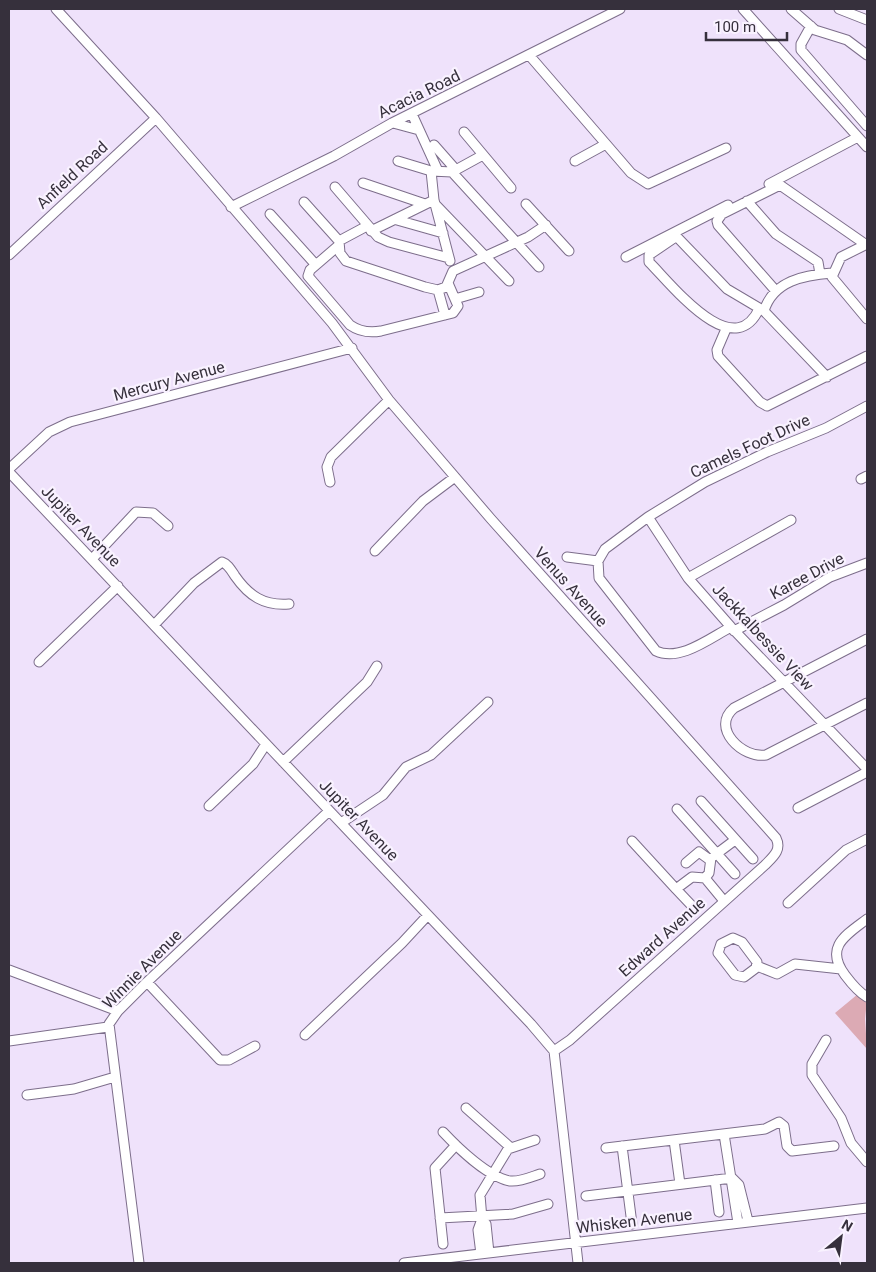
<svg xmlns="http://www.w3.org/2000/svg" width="876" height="1272" viewBox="0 0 876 1272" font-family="Roboto,sans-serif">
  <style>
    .green { fill: #dcaab4 }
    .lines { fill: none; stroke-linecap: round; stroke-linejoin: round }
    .minor-casing { stroke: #7d6e8b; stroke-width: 11 }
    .minor { stroke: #fff; stroke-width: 9 }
    .labels { text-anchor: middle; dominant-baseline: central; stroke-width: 4.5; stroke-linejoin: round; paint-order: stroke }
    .street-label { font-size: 16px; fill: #36303c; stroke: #f9f2ff }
  </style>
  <rect width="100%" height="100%" fill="#efe2fb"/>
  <!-- green -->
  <path class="green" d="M858,994L867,1000L865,1019L867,1049L835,1013Z"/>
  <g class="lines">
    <defs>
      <path id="minor" d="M56,9L156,118L332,323L389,400L491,519L776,838C782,850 773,857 765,865L570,1040L554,1051
        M743,9L867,147
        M791,9L815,30L847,40L867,55
        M839,9L867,20
        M811,26L801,44V50L867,126
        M529,55L606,144L575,161
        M412,114L438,171
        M393,123L419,130
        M464,132L511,188
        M606,144L631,173L648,184L726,148
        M434,145L456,170
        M398,161L431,171L452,172L483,155
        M431,171L434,200L450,261
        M452,172L539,267
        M363,183L425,204
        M769,184L858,137
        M335,187L378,237L389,242L449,258
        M747,201L776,234L818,262L820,274
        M304,202L339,241L340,253L346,261L425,287L438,290L446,287L453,271L528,237L546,225
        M435,204L509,281
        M526,204L569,251
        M231,207L334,156L392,123L620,9
        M270,214L316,265
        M397,220L443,233
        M371,231L434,200
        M339,241L367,226
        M867,244L841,257L832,277L867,319
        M338,246L310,270L308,276L350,325C360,332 370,333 381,331L453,313L458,306L448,283
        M9,255L156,118
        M626,257L728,205
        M438,290L445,315
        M775,290L718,225L717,221L722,214L780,185L865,244
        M455,299L479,292
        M759,309C733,364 672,285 649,262V255L674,238H678L727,289L764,311
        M726,329L717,350L718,356L760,402L767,406L867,356
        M827,377L764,311C773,281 804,275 832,273
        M9,469L49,432L70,422L352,348
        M9,472L531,1024L554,1051L578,1263
        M861,479L867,476
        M330,482L327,467L331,457L389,400
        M648,517L688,578L731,627L867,769
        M375,551L423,501L455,477
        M567,557L598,561
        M92,559L136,512L153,513L168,526
        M688,578L791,520
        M154,625L194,583L222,562C228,564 231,570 235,576C249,596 264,606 289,604
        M731,627C710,638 680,662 656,651L599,578L598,561L605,549L648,517L705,482L767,452L826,428L867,406
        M734,631L784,605L830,577L867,563
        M867,639L734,708C710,728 743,759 766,755L867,703
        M39,662L118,586
        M283,762L367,682L377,666
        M701,801L753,859
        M209,806L253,764L266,744
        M798,808L867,772
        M677,809L735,874
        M341,823L383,795L406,767L431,755L488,702
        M632,841L676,889
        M686,863L699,852L710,860
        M724,901L705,878L709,873L711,858L735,840
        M788,903L846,850L867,839
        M694,908L676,889L692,877L705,878
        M867,919C846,935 824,947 845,975C851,983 858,992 867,997
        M733,938L742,942L757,962L756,968L744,977L735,975L718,953L721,944Z
        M757,966L777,974L795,964L841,969
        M9,970L118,1011
        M147,982L220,1060H229L255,1046
        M305,1035L402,943L428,915
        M826,1040L812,1064V1075L841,1118L851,1143L867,1162
        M9,1041L108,1027
        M27,1095L74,1089L115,1077
        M466,1108L510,1147
        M443,1132C458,1148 488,1177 510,1181C520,1182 531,1177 540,1174
        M724,1134L738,1223
        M674,1140L680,1184
        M622,1146L632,1224
        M606,1148L765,1129L779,1122L784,1126L787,1146L792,1151L834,1146
        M732,1178L739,1185L748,1221
        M715,1180L719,1212
        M586,1196L732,1178
        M440,1218L513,1214L548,1204
        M443,1244L435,1168L456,1145
        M489,1253L486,1224L482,1219L480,1195L508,1149L535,1140
        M481,1254L478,1230L482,1219
        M139,1263L109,1024L118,1011L147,982L329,811
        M404,1263L867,1208"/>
    </defs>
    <!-- minor casing -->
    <use href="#minor" class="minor-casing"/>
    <!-- minor -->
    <use href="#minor" class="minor"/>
  </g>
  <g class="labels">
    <!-- street labels -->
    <g class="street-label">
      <text transform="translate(419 94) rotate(-26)">Acacia Road</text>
      <text transform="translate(72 175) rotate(-43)">Anfield Road</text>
      <text transform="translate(169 381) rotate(-15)">Mercury Avenue</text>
      <text transform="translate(750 446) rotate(-25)">Camels Foot Drive</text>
      <text transform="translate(81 526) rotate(46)">Jupiter Avenue</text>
      <text transform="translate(807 576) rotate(-28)">Karee Drive</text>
      <text transform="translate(571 587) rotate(48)">Venus Avenue</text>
      <text transform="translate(763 637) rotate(47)">Jackkalbessie View</text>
      <text transform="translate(359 820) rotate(46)">Jupiter Avenue</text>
      <text transform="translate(662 937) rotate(-42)">Edward Avenue</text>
      <text transform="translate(142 969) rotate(-45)">Winnie Avenue</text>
      <text transform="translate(634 1221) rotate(-7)">Whisken Avenue</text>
    </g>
  </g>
  <!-- border -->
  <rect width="876" height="1272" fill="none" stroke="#36303c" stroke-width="20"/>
  <!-- north arrow -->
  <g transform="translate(841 1237) rotate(29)" stroke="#f9f2ff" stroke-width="4" paint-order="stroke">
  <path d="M0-4L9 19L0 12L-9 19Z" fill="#36303c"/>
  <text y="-8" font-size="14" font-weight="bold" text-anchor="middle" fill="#36303c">N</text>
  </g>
  <!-- scale -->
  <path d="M706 32v8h81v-8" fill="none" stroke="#36303c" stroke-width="2.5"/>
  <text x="714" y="32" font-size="15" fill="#36303c" stroke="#f9f2ff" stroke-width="4" paint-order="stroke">100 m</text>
</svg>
